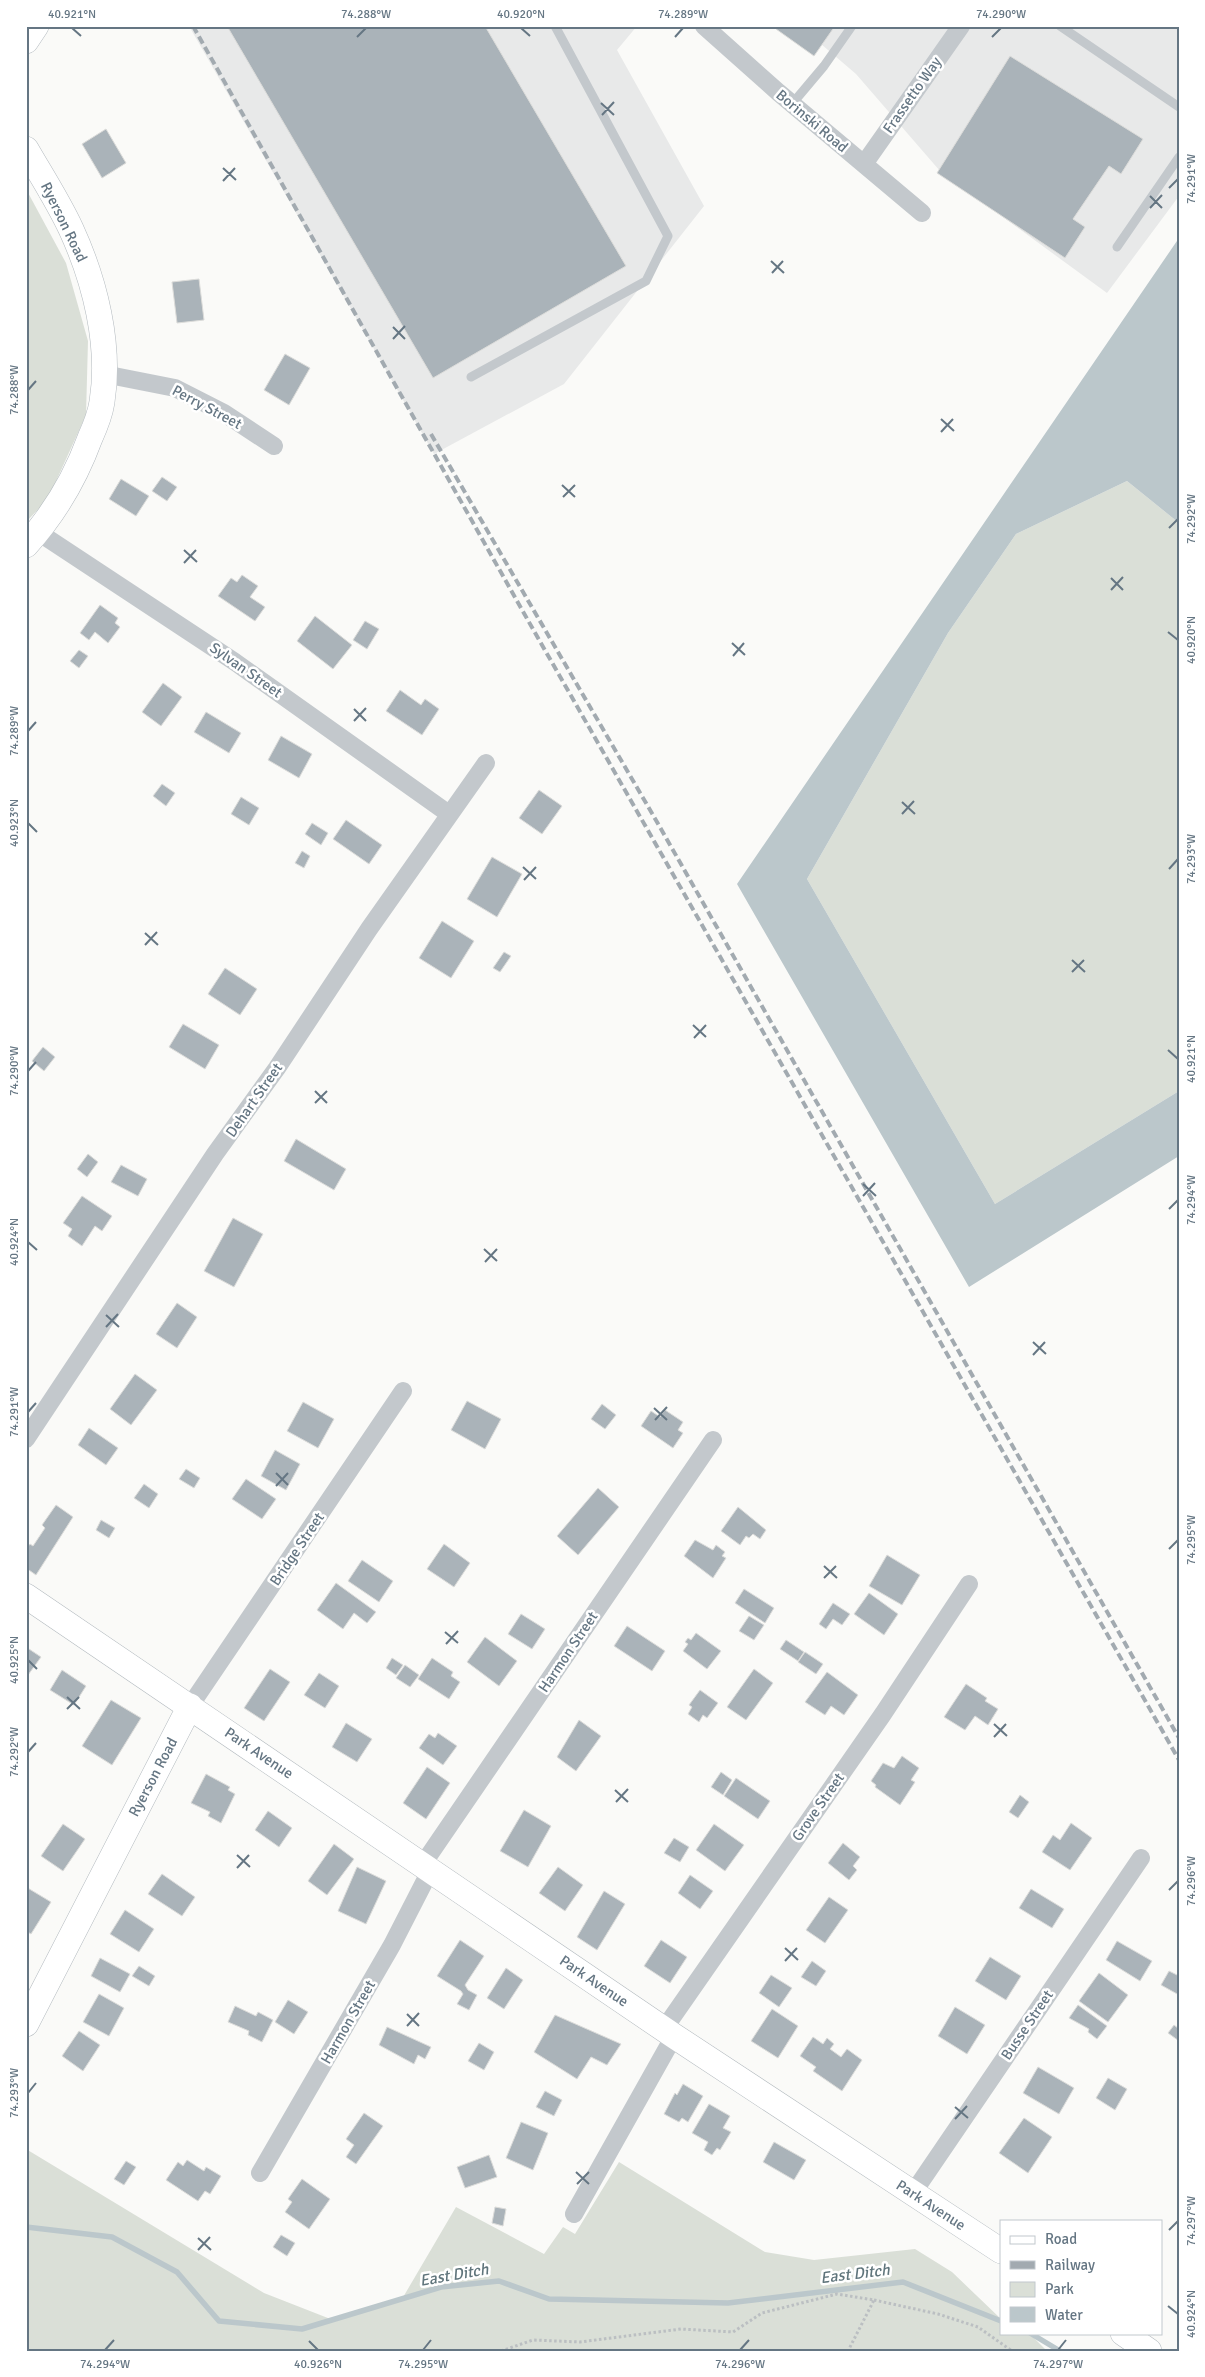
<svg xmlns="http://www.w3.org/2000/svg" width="1205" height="2377" viewBox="0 0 1205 2377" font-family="Signika,sans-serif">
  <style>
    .built { fill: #e8e9e9 }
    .green { fill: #dadfd7 }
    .water { fill: #bbc7cb }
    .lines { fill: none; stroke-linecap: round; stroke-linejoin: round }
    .stream { stroke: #bbc7cb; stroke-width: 5.5 }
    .building { fill: #aab3b9; stroke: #dcdcda }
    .secondary-casing { stroke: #b3babf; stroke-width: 26 }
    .path { stroke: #bbbfc2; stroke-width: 3; stroke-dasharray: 2.5 2.5; stroke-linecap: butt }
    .lane { stroke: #c3c8cc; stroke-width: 9 }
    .street { stroke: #c3c8cc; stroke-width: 18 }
    .secondary { stroke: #fff; stroke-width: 25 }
    .rail { stroke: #a2aab0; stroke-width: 4; stroke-dasharray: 8 4; stroke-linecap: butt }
    .ticks { fill: none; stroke: #657683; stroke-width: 2 }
    .labels { text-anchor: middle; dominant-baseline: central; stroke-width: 5; stroke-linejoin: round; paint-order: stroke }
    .street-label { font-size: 15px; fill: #657683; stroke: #fff }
    .water-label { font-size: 16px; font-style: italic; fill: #60757c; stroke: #fff }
    .neatline { fill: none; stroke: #657683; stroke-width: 2 }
    .ticks-label { font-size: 12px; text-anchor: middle; fill: #657683 }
  </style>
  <rect width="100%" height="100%" fill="#fafaf8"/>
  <!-- built -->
  <path class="built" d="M189,26H637L617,50L704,206L564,384L434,454Z
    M800,26H1179V196L1107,293L940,171L856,74Z"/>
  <!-- green -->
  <path class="green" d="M26,189L66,263L88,341L86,415L48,499L26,522Z
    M1127,481L1179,523V1091L995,1204L807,879L948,633L1016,534Z
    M26,2149L264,2293L333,2320L402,2299L456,2207L544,2254L563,2227L575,2234L619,2162L765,2252L814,2260L915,2249L952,2272L1001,2319V2333H1029L1047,2351H26Z"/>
  <!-- water -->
  <path class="water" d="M1179,238V523L1127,481L1016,534L948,633L807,879L995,1204L1179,1091V1156L969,1287L737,884Z"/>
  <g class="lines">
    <!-- stream -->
    <path class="stream" d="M26,2227L112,2237L177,2272L219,2321L302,2329L441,2287L499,2281L549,2299L728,2303L903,2282L1001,2321
      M1030,2333L1060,2351"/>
  </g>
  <!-- building -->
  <path class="building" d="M227,26H485L626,266L433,378Z
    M778,26H835L814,56L776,29Z
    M1010,56L1143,139L1121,174L1109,166L1073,219L1085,227L1065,258L937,173Z
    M106,129L126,163L102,178L82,144Z
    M199,279L204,320L177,323L172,282Z
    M285,354L310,368L289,405L264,390Z
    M162,477L177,487L167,501L152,491Z
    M121,479L149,496L136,516L109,499Z
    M242,575L258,586L250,597L265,607L255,621L218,596L231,578L237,582Z
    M100,605L118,618L115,623L120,627L108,643L95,632L89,640L80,633Z
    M315,616L352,645L333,669L297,641Z
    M365,621L379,629L367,649L353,640Z
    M79,650L88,656L79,668L70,661Z
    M163,683L182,697L161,726L142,712Z
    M400,690L421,705L425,699L439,709L422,735L386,711Z
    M206,712L241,733L229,753L194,732Z
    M281,736L312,754L299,778L268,760Z
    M162,784L175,793L166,806L153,796Z
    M539,790L562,806L542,834L519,818Z
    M241,797L259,808L249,825L231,814Z
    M346,820L382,845L369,864L333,839Z
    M312,823L328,833L321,845L305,834Z
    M302,851L310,856L304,868L295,863Z
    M492,857L522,874L497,917L467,899Z
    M442,921L474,941L451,978L419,958Z
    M504,952L511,956L500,972L493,968Z
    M225,968L257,989L240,1015L208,994Z
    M183,1024L219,1045L205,1069L169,1047Z
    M43,1047L55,1057L44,1071L32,1061Z
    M296,1139L346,1169L334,1190L284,1161Z
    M88,1154L98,1162L87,1177L77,1169Z
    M121,1165L147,1179L138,1196L111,1182Z
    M82,1196L112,1216L102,1231L95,1226L82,1246L68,1236L72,1229L63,1223Z
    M233,1218L263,1234L234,1287L204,1271Z
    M177,1303L197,1317L177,1348L156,1334Z
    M135,1374L157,1390L131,1425L110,1409Z
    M467,1401L501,1419L485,1449L451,1430Z
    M303,1402L334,1419L318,1448L287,1431Z
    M602,1404L616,1415L605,1429L591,1419Z
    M665,1410L683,1422L678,1430L683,1433L673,1448L641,1426L651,1411L660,1417Z
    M89,1428L118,1448L106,1465L78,1445Z
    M275,1450L300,1464L286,1490L261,1476Z
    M186,1469L200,1478L194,1488L179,1479Z
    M246,1479L276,1499L262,1519L232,1499Z
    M144,1484L158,1494L149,1508L134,1498Z
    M598,1488L619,1507L578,1555L557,1536Z
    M56,1505L73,1517L36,1575L26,1568V1549L30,1544L33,1546L45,1528L42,1525Z
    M738,1507L766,1530L760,1539L753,1534L749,1538L746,1536L740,1545L721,1531Z
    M101,1520L115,1528L109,1538L96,1530Z
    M695,1540L713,1550L716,1545L725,1552L722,1556L726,1558L713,1578L684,1556Z
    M444,1544L470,1563L454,1587L427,1569Z
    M887,1555L920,1575L902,1605L869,1586Z
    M362,1560L393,1581L379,1602L348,1581Z
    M336,1583L376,1612L367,1623L354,1613L343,1629L317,1610Z
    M744,1589L774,1608L765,1623L735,1603Z
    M869,1593L898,1614L884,1635L854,1614Z
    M833,1603L850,1614L842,1625L833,1619L826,1629L819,1624Z
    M521,1614L545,1629L532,1649L508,1634Z
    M749,1616L764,1625L754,1640L739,1631Z
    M627,1626L665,1651L652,1671L614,1646Z
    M696,1633L721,1651L707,1669L683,1651L688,1644L685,1642L688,1638L691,1640Z
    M485,1637L517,1661L499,1686L467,1662Z
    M786,1640L804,1652L798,1661L780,1649Z
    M26,1647L41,1657L28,1675L26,1674Z
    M805,1652L823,1664L816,1674L798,1662Z
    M392,1658L403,1665L396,1675L386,1668Z
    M432,1658L453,1672L451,1676L460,1682L449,1699L418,1679Z
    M405,1665L419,1675L410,1687L396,1678Z
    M270,1669L290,1682L264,1721L244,1708Z
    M754,1669L773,1683L746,1720L727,1707Z
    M62,1670L86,1686L74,1705L50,1690Z
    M827,1672L858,1695L844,1715L831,1706L825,1715L805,1702Z
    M319,1673L339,1686L325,1708L304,1695Z
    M966,1684L987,1698L985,1701L998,1709L988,1725L975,1716L965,1730L944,1717Z
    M700,1690L718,1703L707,1718L703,1715L699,1722L688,1714L692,1707L689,1705Z
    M111,1700L141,1718L112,1765L82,1746Z
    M579,1720L601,1736L576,1771L557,1757Z
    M346,1723L372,1739L357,1762L332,1747Z
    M438,1733L457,1746L443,1765L419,1748L429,1734L435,1738Z
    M902,1756L919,1768L911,1780L915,1782L900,1805L875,1787L876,1785L871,1781L883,1763L894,1768Z
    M427,1767L450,1783L426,1819L403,1803Z
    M721,1772L732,1780L723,1795L711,1787Z
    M206,1774L230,1787L228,1790L235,1794L221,1823L208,1816L210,1812L191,1803Z
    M736,1778L770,1801L758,1819L724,1796Z
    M1020,1795L1029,1802L1018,1818L1009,1812Z
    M524,1810L551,1826L528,1867L500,1851Z
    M268,1811L292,1828L279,1847L255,1830Z
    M1071,1823L1092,1838L1070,1870L1042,1852L1053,1835L1060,1840Z
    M63,1824L85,1839L63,1871L41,1856Z
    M714,1824L744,1845L725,1871L696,1850Z
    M674,1838L689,1847L680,1862L664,1853Z
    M843,1843L860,1857L853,1866L857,1870L849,1880L828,1863Z
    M334,1844L354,1859L327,1895L308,1881Z
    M357,1867L386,1881L366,1924L338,1911Z
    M558,1867L583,1885L565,1911L539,1893Z
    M162,1874L195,1897L182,1916L148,1894Z
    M690,1875L713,1891L700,1909L678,1893Z
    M26,1887L51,1902L31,1934L26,1931Z
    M1031,1889L1064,1909L1052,1928L1019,1908Z
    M604,1891L625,1904L597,1950L577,1937Z
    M829,1897L848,1910L825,1943L806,1930Z
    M125,1910L154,1929L139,1952L110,1934Z
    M460,1940L484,1956L465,1985L468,1990L477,1995L469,2010L457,2004L463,1994L461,1991L437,1976Z
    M661,1940L687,1957L670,1983L644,1966Z
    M1117,1941L1152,1961L1140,1981L1106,1960Z
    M990,1957L1021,1976L1006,2000L975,1981Z
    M100,1958L130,1974L120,1992L91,1976Z
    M812,1961L826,1971L816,1986L801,1977Z
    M139,1966L155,1976L149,1986L132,1976Z
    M506,1968L523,1980L504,2009L487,1998Z
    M1169,1971L1179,1976V1995L1161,1985Z
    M1099,1973L1128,1995L1108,2022L1079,2001Z
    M771,1975L792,1988L779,2007L759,1993Z
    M99,1994L124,2008L109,2036L83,2022Z
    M288,2000L308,2012L294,2034L275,2022Z
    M1078,2005L1107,2026L1097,2039L1088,2032L1089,2029L1069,2018Z
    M235,2006L256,2016L258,2012L273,2020L262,2042L248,2035L249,2031L228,2022Z
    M955,2007L985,2025L967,2054L938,2036Z
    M772,2009L798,2026L778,2058L751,2041Z
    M555,2015L621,2044L607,2065L591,2057L577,2079L534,2052Z
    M1174,2025L1179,2029V2041L1168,2033Z
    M387,2027L431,2047L425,2059L418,2055L414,2064L379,2045Z
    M79,2031L100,2045L83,2071L62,2056Z
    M813,2037L823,2044L827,2038L834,2044L830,2049L841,2057L847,2049L862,2060L842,2091L813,2071L816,2067L800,2056Z
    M479,2043L494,2052L484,2070L468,2061Z
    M1038,2067L1074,2088L1059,2114L1023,2093Z
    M1108,2078L1127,2089L1115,2110L1096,2098Z
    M683,2084L703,2096L688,2122L682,2118L679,2122L664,2114L675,2093L677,2095Z
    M545,2091L562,2100L554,2116L536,2107Z
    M709,2104L730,2116L723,2128L731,2132L720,2150L717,2148L712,2155L704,2150L708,2142L692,2133Z
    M364,2113L383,2126L356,2164L346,2157L354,2145L346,2139Z
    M1024,2118L1052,2137L1028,2173L999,2153Z
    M521,2122L548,2133L533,2170L506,2158Z
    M774,2142L806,2160L794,2180L763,2162Z
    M489,2155L497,2177L465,2188L457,2167Z
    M187,2160L204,2171L206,2167L221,2176L210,2194L205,2191L198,2201L166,2180L178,2162L183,2166Z
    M126,2161L136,2167L124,2185L114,2179Z
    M302,2179L330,2199L309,2229L285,2212L292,2202L288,2199Z
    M495,2207L506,2209L503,2226L492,2223Z
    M281,2235L295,2243L287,2256L273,2247Z"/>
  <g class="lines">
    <defs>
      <path id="secondary" d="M26,41L36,26
        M26,149C41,175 58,201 71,229C95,281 111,345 102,402C100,415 95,427 90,438C75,479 55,513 26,545
        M26,1596L674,2036L1001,2251
        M26,2024L190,1706
        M1123,2333L1149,2351"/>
    </defs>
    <!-- secondary casing -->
    <use href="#secondary" class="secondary-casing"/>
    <!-- path -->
    <path class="path" d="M874,2300L938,2314L978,2327L1012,2351
      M501,2351L533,2340L580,2342L681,2329L733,2332L762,2313L837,2294L874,2300L848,2351"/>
    <!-- lane -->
    <path class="lane" d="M1060,26L1179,107
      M792,104L824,66L852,26
      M1117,247L1179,157
      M471,377L646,281L668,236L555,26"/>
    <!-- street -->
    <path class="street" d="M704,26L778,92L922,213
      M864,164L961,26
      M104,374L175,388L224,413L274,446
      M38,532L235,662L449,814
      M26,1439L215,1154L277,1068L369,929L486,763
      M190,1706L403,1391
      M423,1864L713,1440
      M664,2029L883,1714L969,1584
      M260,2173L392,1945L431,1869
      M913,2193L1141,1858
      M574,2214L674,2036"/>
    <!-- secondary -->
    <use href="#secondary" class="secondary"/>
    <!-- rail -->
    <path class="rail" d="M193,26L534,631L1179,1760
      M431,434L653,815L1179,1738"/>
  </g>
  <!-- ticks -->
  <path class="ticks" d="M72,28L81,36M521,28L530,36M357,37L366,28M675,37L683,28M992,37L1001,28M601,103L614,115M602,115L614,102M223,168L236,180M223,181L235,168M1169,188L1178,179M1150,196L1162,208M1150,208L1162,195M771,261L784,273M772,273L783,261M393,327L405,339M393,339L405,326M28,390L36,381M941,419L954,431M941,432L953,419M562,485L575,497M563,497L575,485M1169,528L1178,519M184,550L197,562M184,563L196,550M1111,578L1123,590M1111,590L1123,577M1168,632L1178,640M732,643L745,655M733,656L744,643M354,709L366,721M354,721L366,708M28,731L36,722M902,802L915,814M902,814L914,801M28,823L37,832M523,867L536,879M1169,869L1178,859M524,880L536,867M145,933L158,945M145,945L157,932M1072,960L1085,972M1072,972L1084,960M693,1025L706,1037M694,1038L706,1025M1168,1050L1178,1059M28,1071L36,1062M315,1091L327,1103M315,1103L327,1091M863,1184L876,1196M863,1196L875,1183M1169,1209L1178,1200M28,1242L37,1250M484,1249L497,1261M485,1262L497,1249M106,1315L119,1327M106,1327L118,1314M1033,1342L1046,1354M1033,1355L1045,1342M654,1408L667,1420M28,1412L36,1403M655,1420L667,1407M276,1473L288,1485M276,1486L288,1473M1169,1549L1178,1540M824,1566L837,1578M824,1578L836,1566M445,1632L458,1643M446,1644L458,1631M28,1660L37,1669M67,1697L80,1709M67,1709L79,1697M994,1724L1007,1736M994,1737L1006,1724M28,1752L36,1743M615,1790L628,1802M616,1802L628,1789M237,1855L250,1867M237,1868L249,1855M1169,1890L1178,1881M785,1948L798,1960M785,1961L797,1948M407,2014L419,2026M407,2026L419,2013M28,2093L36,2083M955,2107L968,2118M955,2119L967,2106M576,2172L589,2184M577,2184L589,2172M1169,2230L1178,2221M198,2238L211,2250M198,2250L210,2237M1168,2306L1178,2314M309,2341L318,2350M105,2350L114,2340M423,2350L431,2340M740,2350L749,2340M1058,2350L1066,2340"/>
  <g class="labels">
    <!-- street labels -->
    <g class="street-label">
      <text transform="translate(912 95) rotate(-55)">Frassetto Way</text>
      <text transform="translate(812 121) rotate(40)">Borinski Road</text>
      <text transform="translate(64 222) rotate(64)">Ryerson Road</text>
      <text transform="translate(207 407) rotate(28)">Perry Street</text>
      <text transform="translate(246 670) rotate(35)">Sylvan Street</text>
      <text transform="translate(254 1100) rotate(-55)">Dehart Street</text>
      <text transform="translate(297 1549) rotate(-56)">Bridge Street</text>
      <text transform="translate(568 1652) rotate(-56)">Harmon Street</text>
      <text transform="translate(259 1753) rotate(34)">Park Avenue</text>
      <text transform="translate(153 1777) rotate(-62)">Ryerson Road</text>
      <text transform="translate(818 1807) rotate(-55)">Grove Street</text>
      <text transform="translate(594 1981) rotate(34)">Park Avenue</text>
      <text transform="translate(348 2022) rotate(-60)">Harmon Street</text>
      <text transform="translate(1027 2025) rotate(-56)">Busse Street</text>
      <text transform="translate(931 2205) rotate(33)">Park Avenue</text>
    </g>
    <!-- water labels -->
    <g class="water-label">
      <text transform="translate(855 2274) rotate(-7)">East Ditch</text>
      <text transform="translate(454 2275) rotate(-10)">East Ditch</text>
    </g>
  </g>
  <!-- border -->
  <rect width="1205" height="2377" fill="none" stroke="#ffffff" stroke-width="55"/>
  <!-- legend -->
  <rect x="1000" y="2220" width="162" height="115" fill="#ffffff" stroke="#c1c8cd"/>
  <rect x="1010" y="2236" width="25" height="8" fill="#ffffff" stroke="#c1c8cd"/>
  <text x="1045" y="2244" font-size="15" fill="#657683">Road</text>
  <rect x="1010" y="2261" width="25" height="8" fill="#a2aab0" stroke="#c1c8cd"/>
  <text x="1045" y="2270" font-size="15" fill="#657683">Railway</text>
  <rect x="1010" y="2282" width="25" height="15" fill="#dadfd7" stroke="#c1c8cd"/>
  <text x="1045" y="2294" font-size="15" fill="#657683">Park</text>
  <rect x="1010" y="2307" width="25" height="15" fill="#bbc7cb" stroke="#c1c8cd"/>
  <text x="1045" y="2320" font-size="15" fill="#657683">Water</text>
  <rect x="28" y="28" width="1150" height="2322" class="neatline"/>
  <g class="ticks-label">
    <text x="72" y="18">40.921°N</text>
    <text x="366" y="18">74.288°W</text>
    <text x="521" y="18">40.920°N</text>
    <text x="683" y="18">74.289°W</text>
    <text x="1001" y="18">74.290°W</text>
    <text transform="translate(1191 179) rotate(-90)" y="4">74.291°W</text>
    <text transform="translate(14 390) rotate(-90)" y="4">74.288°W</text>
    <text transform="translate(1191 519) rotate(-90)" y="4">74.292°W</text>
    <text transform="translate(1191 640) rotate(-90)" y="4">40.920°N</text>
    <text transform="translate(14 731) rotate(-90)" y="4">74.289°W</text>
    <text transform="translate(14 823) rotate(-90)" y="4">40.923°N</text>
    <text transform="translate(1191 859) rotate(-90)" y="4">74.293°W</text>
    <text transform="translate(1191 1059) rotate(-90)" y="4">40.921°N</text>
    <text transform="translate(14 1071) rotate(-90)" y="4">74.290°W</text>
    <text transform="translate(1191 1200) rotate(-90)" y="4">74.294°W</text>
    <text transform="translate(14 1242) rotate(-90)" y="4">40.924°N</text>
    <text transform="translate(14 1412) rotate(-90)" y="4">74.291°W</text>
    <text transform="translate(1191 1540) rotate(-90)" y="4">74.295°W</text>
    <text transform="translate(14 1660) rotate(-90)" y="4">40.925°N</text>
    <text transform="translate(14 1752) rotate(-90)" y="4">74.292°W</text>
    <text transform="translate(1191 1881) rotate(-90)" y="4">74.296°W</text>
    <text transform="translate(14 2093) rotate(-90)" y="4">74.293°W</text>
    <text transform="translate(1191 2221) rotate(-90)" y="4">74.297°W</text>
    <text transform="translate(1191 2314) rotate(-90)" y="4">40.924°N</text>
    <text x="105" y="2368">74.294°W</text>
    <text x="318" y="2368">40.926°N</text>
    <text x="423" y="2368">74.295°W</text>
    <text x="740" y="2368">74.296°W</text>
    <text x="1058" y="2368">74.297°W</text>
  </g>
</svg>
